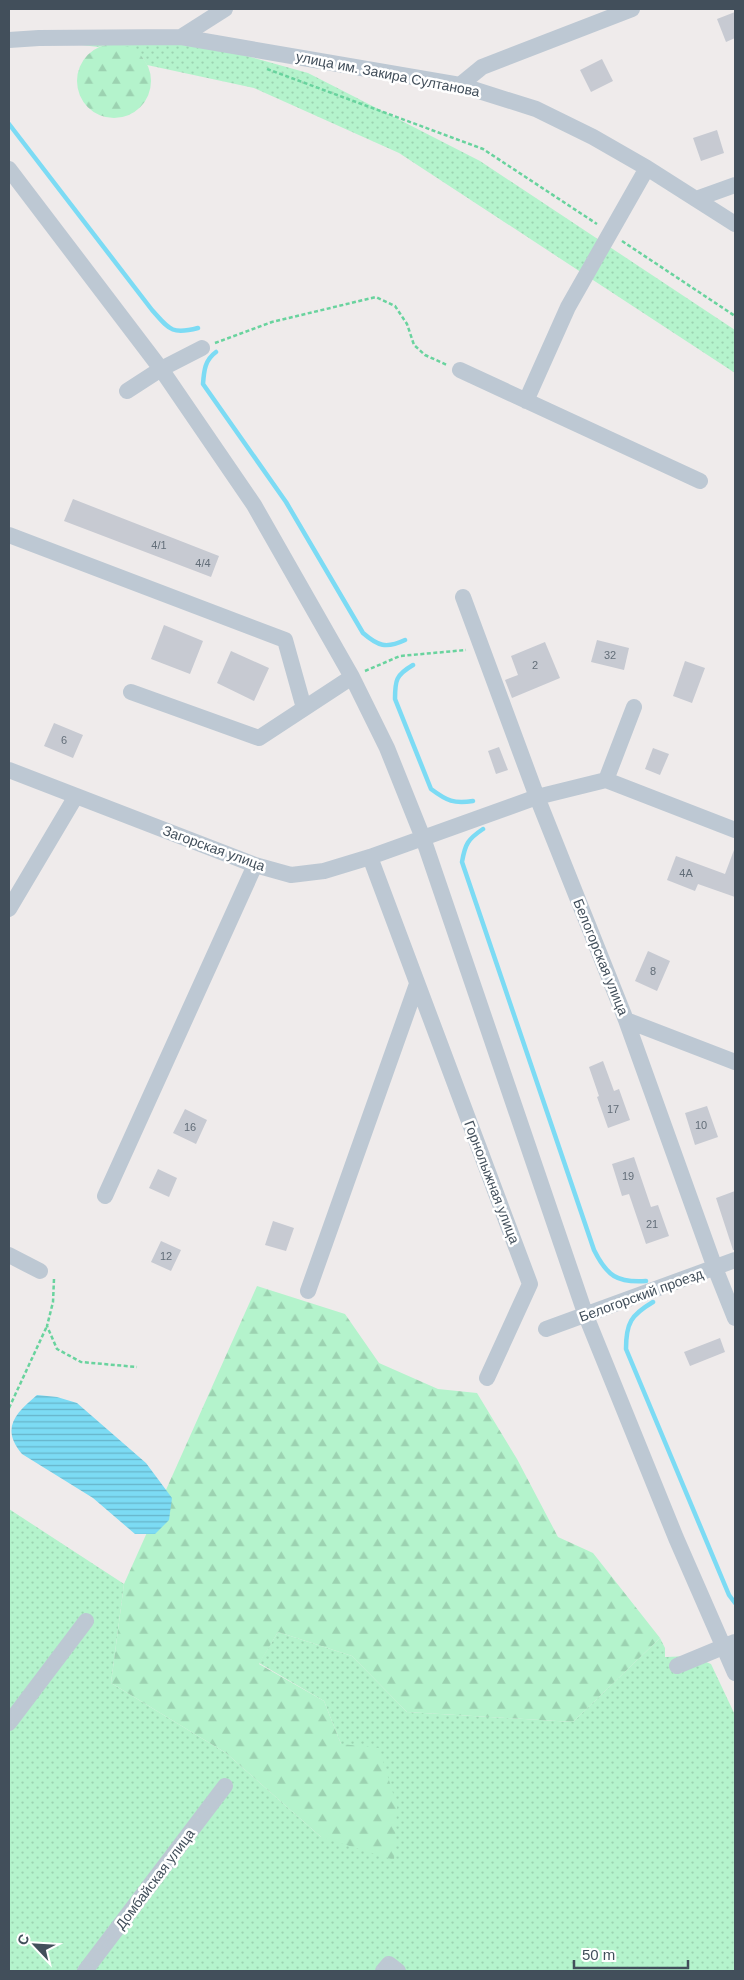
<svg xmlns="http://www.w3.org/2000/svg" width="744" height="1980" viewBox="0 0 744 1980" font-family="Helvetica,sans-serif">
  <style>
    .green { fill: url(#green-dots) }
    .forest { fill: url(#forest-firs) }
    .water { fill: url(#water-rules) }
    .lines { fill: none; stroke-linecap: round; stroke-linejoin: round }
    .stream { stroke: #7cdbf4; stroke-width: 4.5 }
    .building { fill: #c7cad2 }
    .path { stroke: #69d39e; stroke-width: 2.5; stroke-dasharray: 4 2.5; stroke-linecap: butt }
    .minor { stroke: #bdc8d3; stroke-width: 16 }
    .labels { text-anchor: middle; dominant-baseline: central; stroke-width: 5; stroke-linejoin: round; paint-order: stroke }
    .number-label { font-size: 11px; fill: #636e79 }
    .street-label { font-size: 14px; fill: #424f5b; stroke: #fff }
  </style>
  <defs>
    <pattern id="green-dots" width="8" height="8" patternUnits="userSpaceOnUse" patternTransform="scale(1.25)"><rect width="8" height="8" fill="#b4f3cc"/><path d="M2 2h.1M6 6h.1" fill="none" stroke="#9cd2b1" stroke-width="1.8" stroke-linecap="round"/></pattern>
    <pattern id="forest-firs" width="22" height="20" patternUnits="userSpaceOnUse" patternTransform="scale(1.25)"><rect width="22" height="20" fill="#b4f3cc"/><path d="M5 1l3.5 6h-7zM16 11l3.5 6h-7z" fill="#9cd2b1"/></pattern>
    <pattern id="water-rules" width="6" height="5" patternUnits="userSpaceOnUse" patternTransform="scale(1.25)"><rect width="6" height="5" fill="#7cdbf4"/><path d="M0 2.5h6" fill="none" stroke="#67b4c9"/></pattern>
  </defs>
  <rect width="100%" height="100%" fill="#efebeb"/>
  <!-- green -->
  <path class="green" d="M119,38L222,49L308,73L480,161L735,330V373L399,153L254,88L147,65L143,58L105,45L98,47L65,43Z
    M9,1509L124,1584L111,1683L226,1753L321,1837L341,1744L324,1701L259,1663L278,1632L352,1656L407,1712L573,1722L660,1638L665,1648V1657L692,1656L711,1664L735,1715V1971H9Z"/>
  <!-- forest -->
  <path class="forest" d="M77 81a37 37 0 1 1 74 0a37 37 0 1 1-74 0Z
    M257,1286L345,1314L379,1363L438,1389L477,1393L517,1459L558,1537L593,1553L660,1638L573,1722L407,1712L352,1656L278,1632L259,1664L324,1701L341,1744L379,1748L397,1806L394,1860L321,1837L226,1753L111,1683L124,1584Z"/>
  <!-- water -->
  <path class="water" d="M37,1395L57,1397L77,1403L146,1463L172,1498L169,1520L155,1534H135L93,1498L22,1454C0,1428 16,1413 37,1395Z"/>
  <g class="lines">
    <!-- stream -->
    <path class="stream" d="M9,124L152,310C169,329 171,335 198,328
      M216,352C205,360 204,370 203,384L286,502L363,633C378,646 386,649 405,640
      M413,665C396,675 395,680 395,699L431,789C447,801 454,804 473,801
      M483,829C468,839 465,844 462,862L594,1250C607,1276 617,1283 646,1281
      M653,1302C631,1315 626,1323 626,1349L729,1595L735,1603"/>
  </g>
  <!-- building -->
  <path class="building" d="M735,12V38L726,42L717,19Z
    M602,59L613,81L591,92L580,70Z
    M717,130L724,153L701,161L693,138Z
    M73,499L219,556L211,577L64,521Z
    M164,625L203,641L190,674L151,659Z
    M597,640L629,648L624,670L591,662Z
    M545,642L560,678L512,698L505,680L518,675L511,656Z
    M231,651L269,668L254,701L217,683Z
    M685,661L705,668L692,703L673,696Z
    M54,723L83,735L73,758L44,746Z
    M499,747L508,770L496,774L488,751Z
    M653,748L669,754L660,775L645,769Z
    M734,850H735V897L698,884L695,891L667,880L676,856L725,874Z
    M648,951L670,961L657,991L635,981Z
    M603,1061L614,1091L619,1089L630,1120L608,1128L597,1097L599,1096L589,1067Z
    M707,1106L718,1137L695,1145L685,1113Z
    M185,1109L207,1120L196,1144L173,1133Z
    M634,1157L651,1207L658,1205L669,1236L646,1244L629,1194L622,1196L612,1164Z
    M158,1169L177,1178L169,1197L149,1188Z
    M735,1191V1250H733L716,1198Z
    M273,1221L294,1228L286,1251L265,1245Z
    M161,1241L181,1250L171,1271L151,1262Z
    M720,1338L725,1352L690,1366L684,1352Z"/>
  <g class="lines">
    <!-- path -->
    <path class="path" d="M267,69L483,149L597,224
      M622,241L735,316
      M215,343L272,322L376,297L395,306L407,324L414,345L425,355L447,365
      M365,671L400,656L466,650
      M54,1279L53,1302L47,1326L57,1349L81,1362L137,1367
      M9,1408L47,1326"/>
    <!-- minor -->
    <path class="minor" d="M181,37L225,9
      M9,40L39,38L181,37L460,85L536,109L593,137L647,168L735,224
      M460,85L482,67L632,9
      M9,169L161,369L254,505L352,677L387,748L423,838L586,1316L676,1538L735,1673
      M696,199L735,185
      M460,370L700,481
      M127,391L161,369L202,348
      M526,401L568,307L647,168
      M9,535L285,640L304,708
      M463,597L537,797L626,1020L715,1268L735,1318
      M131,692L259,738L352,677
      M9,770L255,865L291,875L324,871L370,857L537,797L606,780L735,830
      M606,780L634,707
      M370,857L530,1284L487,1378
      M9,909L76,796
      M626,1020L735,1062
      M105,1196L255,865
      M9,1255L40,1271
      M308,1291L417,984
      M546,1329L735,1260
      M677,1666L735,1642
      M9,1723L86,1621
      M85,1971L225,1786
      M383,1971L389,1964L398,1971"/>
  </g>
  <g class="labels">
    <!-- number labels -->
    <g class="number-label">
      <text x="159" y="545">4/1</text>
      <text x="203" y="563">4/4</text>
      <text x="610" y="655">32</text>
      <text x="535" y="665">2</text>
      <text x="64" y="740">6</text>
      <text x="686" y="873">4А</text>
      <text x="653" y="971">8</text>
      <text x="613" y="1109">17</text>
      <text x="701" y="1125">10</text>
      <text x="190" y="1127">16</text>
      <text x="628" y="1176">19</text>
      <text x="652" y="1224">21</text>
      <text x="166" y="1256">12</text>
    </g>
    <!-- street labels -->
    <g class="street-label">
      <text transform="translate(388 74) rotate(11)">улица им. Закира Султанова</text>
      <text transform="translate(214 848) rotate(20)">Загорская улица</text>
      <text transform="translate(601 957) rotate(68)">Белогорская улица</text>
      <text transform="translate(492 1182) rotate(69)">Горнолыжная улица</text>
      <text transform="translate(641 1295) rotate(-20)">Белогорский проезд</text>
      <text transform="translate(155 1879) rotate(-53)">Домбайская улица</text>
    </g>
  </g>
  <!-- border -->
  <rect width="744" height="1980" fill="none" stroke="#424f5b" stroke-width="20"/>
  <!-- north arrow -->
  <g transform="translate(35 1945) rotate(295)" stroke="#ffffff" stroke-width="4" paint-order="stroke">
  <path d="M0-4L9 19L0 12L-9 19Z" fill="#424f5b"/>
  <text y="-8" font-size="14" font-weight="bold" text-anchor="middle" fill="#424f5b">С</text>
  </g>
  <!-- scale -->
  <path d="M574 1960v8h114v-8" fill="none" stroke="#424f5b" stroke-width="2.5"/>
  <text x="582" y="1960" font-size="15" fill="#424f5b" stroke="#ffffff" stroke-width="4" paint-order="stroke">50 m</text>
</svg>
